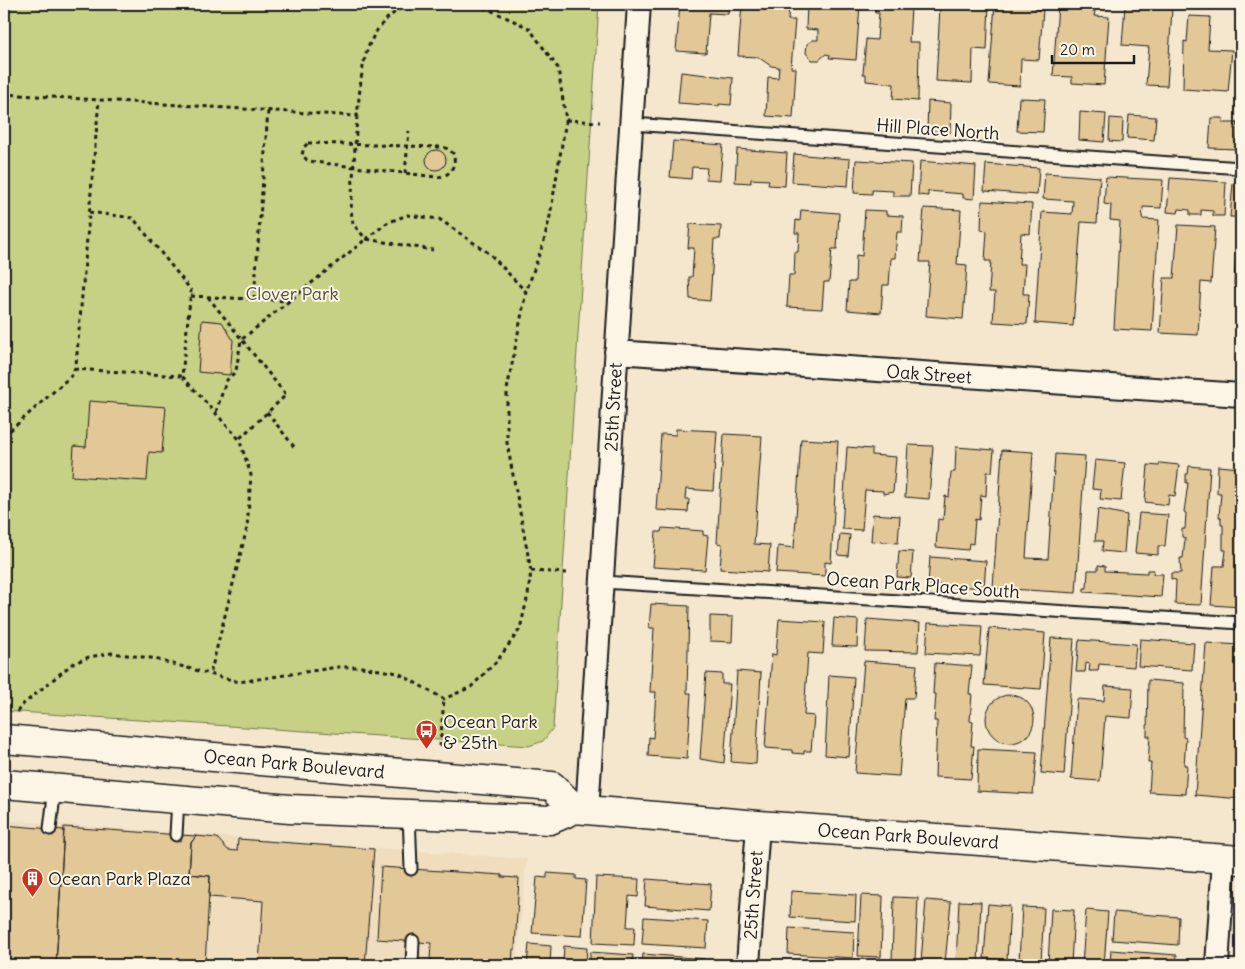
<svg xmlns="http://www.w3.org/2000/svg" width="1245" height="969" viewBox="0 0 1245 969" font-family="Delius,sans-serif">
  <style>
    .built { fill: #efddbe }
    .green { fill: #c6d185; stroke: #717650 }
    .building { fill: #e2c797; stroke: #1c1c1c }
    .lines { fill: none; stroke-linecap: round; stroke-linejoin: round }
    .service-casing { stroke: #1c1c1c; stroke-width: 15 }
    .minor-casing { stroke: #1c1c1c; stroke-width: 26 }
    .tertiary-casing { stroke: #1c1c1c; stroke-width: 31 }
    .path { stroke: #1c1c1c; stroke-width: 3; stroke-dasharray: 4 4; stroke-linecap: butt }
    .service { stroke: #fcf5e5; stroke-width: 11 }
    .minor { stroke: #fcf5e5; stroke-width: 22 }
    .tertiary { stroke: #fcf5e5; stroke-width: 28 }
    .labels { text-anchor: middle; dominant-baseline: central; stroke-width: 4; stroke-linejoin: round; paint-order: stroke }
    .street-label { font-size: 18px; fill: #1c1c1c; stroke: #fcf5e5 }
    .park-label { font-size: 18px; fill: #4f523c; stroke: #fcf5e5 }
    .poi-label { font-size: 18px; fill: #1c1c1c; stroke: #fcf5e5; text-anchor: start }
  </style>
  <rect width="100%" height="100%" fill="#f4e7ce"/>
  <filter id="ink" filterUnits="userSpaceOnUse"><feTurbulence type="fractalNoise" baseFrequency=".02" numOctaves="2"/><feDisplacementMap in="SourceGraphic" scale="10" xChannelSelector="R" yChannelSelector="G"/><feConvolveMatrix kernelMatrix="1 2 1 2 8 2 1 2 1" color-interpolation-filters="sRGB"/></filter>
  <g filter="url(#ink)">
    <!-- built -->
    <path class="built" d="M4,820L527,859L516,965H4Z"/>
    <!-- green -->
    <path class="green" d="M4,4H599L553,728L543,741L529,746L4,711Z"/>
    <!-- building -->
    <path class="building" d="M680,4H729L728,14L709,13L706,53L676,51Z
      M742,4H789L788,20H795L791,68H796L793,118L766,116L768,77L778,78L779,67L771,66L758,57L738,56Z
      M807,4H860L856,60L829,58L830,55L826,54L819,60H812L806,53L807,44L813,40H818V30L806,29Z
      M875,4H925L924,8L911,7L909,42H919L918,101L893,99L894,84L866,81V74H863L866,39L877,40L879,13H875Z
      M964,4H989L987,50L973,49L972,83L936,81L940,7L964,8Z
      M995,4H1035V9L1043,10L1039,60L1021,59L1020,86L989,84Z
      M1058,5L1086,7V10L1095,11L1094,16L1109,17L1104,85L1072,83V77L1053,76Z
      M1125,6L1172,9L1167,86L1146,85L1149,47L1122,45Z
      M1189,16L1210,17L1208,49L1232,50L1228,92L1183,89L1184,41L1187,42Z
      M681,72L733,78L731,105L719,104V106L678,103Z
      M1019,98L1045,99L1043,132L1017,131Z
      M928,101L951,103L950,133L927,131Z
      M1080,112L1106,114L1104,142L1079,140Z
      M1129,115L1156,117L1154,140L1127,138Z
      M1110,118L1123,119L1122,142L1109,141Z
      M1211,118H1223V123H1238L1237,149L1209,148Z
      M1238,120L1241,121V150L1237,149Z
      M673,141L723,145L720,180L706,179L707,168L692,167L691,179L670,177Z
      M737,149L787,153L785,186L768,185L769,180L751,179V183L735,182Z
      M426 160a10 10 0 1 1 20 0a10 10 0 1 1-20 0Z
      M794,154L850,159L848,186L792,182Z
      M856,160L912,163L910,196H893V191L872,190V194L854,193Z
      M920,161L976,166L974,199L963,198V194L928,191V196L918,195Z
      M986,164L1039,168L1037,195L984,191Z
      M1045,173L1100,177L1097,223L1081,222L1073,326L1035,323L1042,212L1072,214L1073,201L1043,199Z
      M1106,177L1163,180L1161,208L1143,207L1142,219L1159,220L1152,331L1114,329L1120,221L1110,220L1111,205L1104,204Z
      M1170,178L1226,182L1224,216H1213V211L1201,210V215H1190V210L1179,209L1178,213L1167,212Z
      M1233,183H1241V217H1230Z
      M982,201L1032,204L1030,234L1021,233L1019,264H1025L1023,294H1029L1027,324L993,322L995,292H989L991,261H985L987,231L981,230Z
      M924,208L961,210L957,264L967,265L963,319L926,316L930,262H920Z
      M801,210L839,213L837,249H832L829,282H824L822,309L787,307L789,275H794L795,252H798L799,233H795L796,220L800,221Z
      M865,210L886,211V215L903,216L902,232H897L895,258H891L889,285H883L881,313L847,310L849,282H855L856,255L862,256Z
      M690,224L721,226L720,239H714L710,301L690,299L689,277H692L694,248H688Z
      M1178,225L1215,227L1211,283L1201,282L1198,335L1160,333L1164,278H1174Z
      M1237,228L1241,229V286L1234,285Z
      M202,320L222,322L233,340L230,375L198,372Z
      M89,401L166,407L162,453L149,452L147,481L72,476L74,446L86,447Z
      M676,429L717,431L713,491L686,489L685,499H689L688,512L656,510L661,434L676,435Z
      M724,434L762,436L754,544L770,545L768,572L720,569L722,544L717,543Z
      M801,439L838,441L831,563L825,562V576L776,573L778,546L794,548Z
      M908,445L933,446L929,499L905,497Z
      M847,447L872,449V455L896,457L893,492L883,494V491L865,490L862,530L842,529Z
      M956,447L994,450L992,472H987L986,496L981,495L979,520L975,519L973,544L969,543L968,550L936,547L938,519L943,520L945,496L949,497L951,472H955Z
      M1002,450L1033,452L1026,558L1048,559L1055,454L1085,456L1076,593L993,588Z
      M1095,460L1125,463L1121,501L1100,499L1101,490L1092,489Z
      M1160,463L1179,465L1175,496L1169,495L1168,505L1145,502L1148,465L1159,466Z
      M1189,466L1210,468L1201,605L1175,604L1176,580L1171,579V573H1181L1180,558H1183L1185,538L1182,537V529H1185L1186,513L1184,512L1188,483H1186V474H1188Z
      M1218,466L1241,468V607L1211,605L1214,566H1224L1226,550H1223V525H1221V518L1219,517L1221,493H1217Z
      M1098,509L1127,515L1124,553L1102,551L1103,541H1095Z
      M1139,513L1168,515L1165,546H1158V555L1135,553Z
      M873,514L900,516L898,543L871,541Z
      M662,528L703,531V535L708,536L705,570L653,567L656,532H661Z
      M840,534L850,535L848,556L838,555Z
      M899,551L913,552L911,578L897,577Z
      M930,557L986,561L984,588L928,584Z
      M1098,565L1105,566V571L1147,573V570H1154L1153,574H1163L1161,597L1084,592V588H1087L1088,570H1098Z
      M651,604L689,606L687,693H691L687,759L648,756L649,737L653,738L656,692H650L654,628H649Z
      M710,616L733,617L732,642L710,641Z
      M834,618L858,620L857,647L832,646Z
      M779,619L825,622L823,654L808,653L804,715L814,716L811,751H804V754L792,753V750L765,748L772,654L776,655Z
      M867,619L920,623L918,652L865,651Z
      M928,623L982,626L980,656L926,653Z
      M989,628L1045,633L1041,689L984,685Z
      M1051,638L1074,639L1064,775L1041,773Z
      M1140,639L1194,643L1192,670L1138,666Z
      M1079,640L1136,644L1134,667L1099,664L1098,671H1089L1090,664L1086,663L1085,672H1076Z
      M1206,643L1241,645V799L1195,795Z
      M864,661L917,665L914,698H905L899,776L855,773Z
      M935,663L972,666L969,694H972L970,721L973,722L971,746H974L971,779L935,777L937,721H934L936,694H933Z
      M737,671L761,673L756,764L731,762Z
      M706,673L722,674V684H730L724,763L700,759Z
      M829,675L854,677L849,757L825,755Z
      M1148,680L1184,683L1183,737L1186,738L1184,765H1187L1185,794L1149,792L1151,763H1148L1150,736H1147Z
      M1105,686L1133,688L1131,718L1105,716L1100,781L1071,779L1077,699L1104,701Z
      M986 719a24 24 0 1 1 48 0a24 24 0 1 1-48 0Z
      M978,749L1037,752L1033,794L977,791Z
      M4,825L64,830L56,965H4Z
      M64,827L196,836L191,843L189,874L210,876L205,965H56Z
      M196,836L217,838L228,850L237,851L238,839L374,849L365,965H259L263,901L209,897L210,876L189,874L191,843Z
      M381,867L502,875V877L519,878L515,949H513L512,965H452L453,961L430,960L431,943L377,939Z
      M547,873L576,875V879L586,880L582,936L532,933L537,877L547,878Z
      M596,877L639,879L638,897L629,896L627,927H635L634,945L593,943Z
      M647,879L711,884L709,911L645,906Z
      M791,891L856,895L855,921L790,917Z
      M861,895L883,896L881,957L858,956Z
      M894,897L918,898L915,961L892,960Z
      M926,900L951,902L945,963L921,961Z
      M959,901L981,902L978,964L956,963Z
      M988,904L1010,906L1007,960L984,958Z
      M1022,907L1044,908L1041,962L1019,961Z
      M1051,909L1074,910L1071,965H1048Z
      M1086,910L1108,912L1104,965H1082Z
      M1114,912L1179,917L1178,945L1112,940Z
      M644,917L708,921L706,948L642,944Z
      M789,928L854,932L853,958L788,954Z
      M529,944L551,946L550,965H527Z
      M564,946L587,948L586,965H563Z
      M1111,950L1177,955L1176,965H1110Z
      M590,952L633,955L632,965H590Z
      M643,954L705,959L704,965H642Z"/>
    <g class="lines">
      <defs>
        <path id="service" d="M632,124L1241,168
          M603,582L1241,623
          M409,813L411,869
          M50,829L55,788
          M176,835L178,799
          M412,965L413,941"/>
        <path id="minor" d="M616,352L1241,395
          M587,811L639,4
          M748,965L758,825
          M1217,965L1224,859"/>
        <path id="tertiary" d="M4,739L552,786L575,809
          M4,784L290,809L550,820L575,809L758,825L1241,860"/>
      </defs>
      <!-- service casing -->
      <use href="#service" class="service-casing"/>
      <!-- minor casing -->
      <use href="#minor" class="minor-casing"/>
      <!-- tertiary casing -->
      <use href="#tertiary" class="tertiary-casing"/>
      <!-- path -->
      <path class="path" d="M4,94L357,116C363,68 360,30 408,4
        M357,116L351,210L353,224L366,239L387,223L407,215L439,219L490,254L526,292
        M566,120L600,122
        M308,143L439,147L446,148L454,154C456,168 449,177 436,177L314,162L307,160L302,155L304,147Z
        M405,173L409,131
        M89,212L133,218L191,290L182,376L239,439L251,475L247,528L210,675
        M191,296L290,301
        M208,297L286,395L239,439
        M254,299L268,111
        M74,369L182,376
        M216,412L226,381L236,371L241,340L366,239L433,250
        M267,412L295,448
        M4,436L72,375L76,365L99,100
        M531,571L568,573
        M17,712L21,706L72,664L89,657L112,653L151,658L239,682L338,667H361L398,673L444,699L471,687L497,661L520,629L528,595L531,571L507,443V390L526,292L544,241L550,216L566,120L558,68L529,28L477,4
        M440,746L444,699"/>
      <!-- service -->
      <use href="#service" class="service"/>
      <!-- minor -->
      <use href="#minor" class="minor"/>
      <!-- tertiary -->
      <use href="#tertiary" class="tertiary"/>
    </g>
  </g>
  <!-- icons -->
  <defs>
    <symbol id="bus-pin" viewBox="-11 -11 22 30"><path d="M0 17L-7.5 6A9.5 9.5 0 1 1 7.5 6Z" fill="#c8321e" stroke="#fcf5e5"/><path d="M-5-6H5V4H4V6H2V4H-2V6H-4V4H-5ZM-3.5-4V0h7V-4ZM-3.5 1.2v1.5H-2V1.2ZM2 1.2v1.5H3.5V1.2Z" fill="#fff"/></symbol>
    <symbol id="building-pin" viewBox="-11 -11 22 30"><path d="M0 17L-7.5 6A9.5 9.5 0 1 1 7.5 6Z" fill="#c8321e" stroke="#fcf5e5"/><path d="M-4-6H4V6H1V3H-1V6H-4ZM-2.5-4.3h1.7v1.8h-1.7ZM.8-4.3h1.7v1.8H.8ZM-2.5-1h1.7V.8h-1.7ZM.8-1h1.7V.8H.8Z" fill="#fff"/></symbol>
  </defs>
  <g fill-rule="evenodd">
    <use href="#bus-pin" x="414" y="718" width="25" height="34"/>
    <use href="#building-pin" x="20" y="866" width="25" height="34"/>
  </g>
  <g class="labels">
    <!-- street labels -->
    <g class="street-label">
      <text transform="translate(938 129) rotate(4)">Hill Place North</text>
      <text transform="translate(929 374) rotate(4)">Oak Street</text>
      <text transform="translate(613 407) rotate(-87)">25th Street</text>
      <text transform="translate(923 585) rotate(4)">Ocean Park Place South</text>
      <text transform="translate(294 764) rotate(5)">Ocean Park Boulevard</text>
      <text transform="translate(908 836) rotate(4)">Ocean Park Boulevard</text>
      <text transform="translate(753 895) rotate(-86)">25th Street</text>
    </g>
    <!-- park labels -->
    <g class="park-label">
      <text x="292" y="293">Clover Park</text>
    </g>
    <!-- poi labels -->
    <g class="poi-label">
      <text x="443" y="721">Ocean Park<tspan x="443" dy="21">&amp; 25th</tspan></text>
      <text x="48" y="878">Ocean Park Plaza</text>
    </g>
  </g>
  <!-- margin -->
  <rect width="1245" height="969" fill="none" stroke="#fcf5e5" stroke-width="20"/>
  <rect x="10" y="10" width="1225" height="949" fill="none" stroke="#1c1c1c" stroke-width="2" filter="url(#ink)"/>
  <!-- scale -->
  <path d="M1052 55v8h82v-8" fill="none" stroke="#1c1c1c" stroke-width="2.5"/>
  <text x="1060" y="55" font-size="15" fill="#1c1c1c" stroke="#fcf5e5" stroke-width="4" paint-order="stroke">20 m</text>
</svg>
